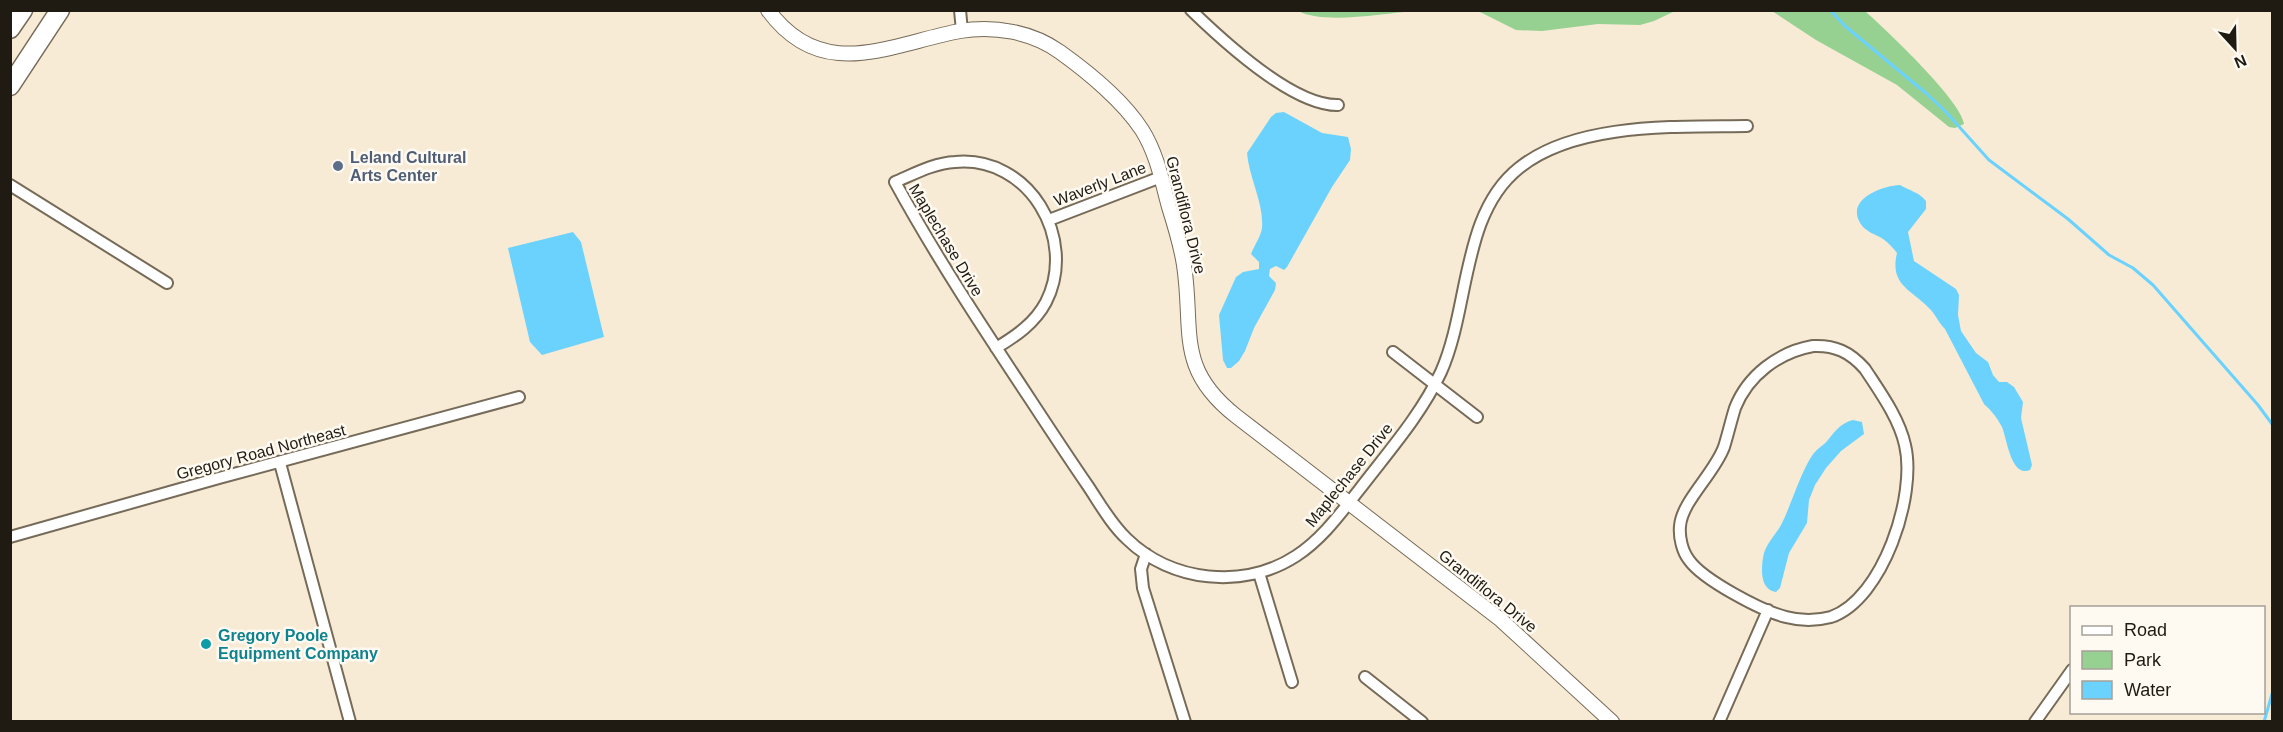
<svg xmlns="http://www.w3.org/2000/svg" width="2283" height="732" viewBox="0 0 2283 732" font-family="Arial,sans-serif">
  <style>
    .green { fill: #96d191 }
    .water { fill: #6bd2fe }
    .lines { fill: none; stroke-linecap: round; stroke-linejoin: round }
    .stream { stroke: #6bd2fe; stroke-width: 3 }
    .street-casing { stroke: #766b58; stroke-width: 14 }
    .secondary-casing { stroke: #766b58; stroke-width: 16 }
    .highway-casing { stroke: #766b58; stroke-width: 21 }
    .street { stroke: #fff; stroke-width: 10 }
    .secondary { stroke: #fff; stroke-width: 14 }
    .highway { stroke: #fff; stroke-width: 18 }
    .service-dot { fill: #5c6f8a; stroke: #fef9f1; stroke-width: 2 }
    .culture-dot { fill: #0f9aa8; stroke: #fef9f1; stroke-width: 2 }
    .labels { text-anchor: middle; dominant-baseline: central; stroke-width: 5; stroke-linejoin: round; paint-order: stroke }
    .service-label { font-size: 16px; font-weight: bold; fill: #4e5e75; stroke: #fef9f1; text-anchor: start }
    .street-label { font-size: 16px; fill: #1f1b13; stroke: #fef9f1 }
    .culture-label { font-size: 16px; font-weight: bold; fill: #0d838f; stroke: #fef9f1; text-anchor: start }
  </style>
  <rect width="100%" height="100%" fill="#f7ebd6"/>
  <!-- green -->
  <path class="green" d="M1298,11H1416C1383,13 1326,25 1298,11Z
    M1478,11H1675L1654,21L1640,25L1598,24L1542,31L1516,30Z
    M1772,11H1865C1886,30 1961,100 1964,124L1955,128L1949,127L1897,85L1816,40Z"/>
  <!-- water -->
  <path class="water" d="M1284,112L1322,133L1348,137L1351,149L1350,160L1332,187L1287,267L1284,270L1276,266L1270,269L1269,276L1276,283L1275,290L1254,328L1245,351L1239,361L1231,368H1227L1223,360L1219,315L1236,277L1243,272L1259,269V262L1251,254C1254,246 1261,236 1262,228C1264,203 1249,178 1247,153L1271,117L1276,113Z
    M1900,185C1910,191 1919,192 1926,201V209L1908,232L1914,261L1956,289L1959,295L1958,315L1961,331L1976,353L1988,362L1993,375L1999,382H2007L2014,387L2023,402L2021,418L2032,465L2030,470C2011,478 2007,439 2002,427C1997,418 1992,411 1984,404L1945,329C1939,323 1936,316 1931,310C1913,290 1889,286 1897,253C1893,248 1889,243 1883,239C1877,235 1869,233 1863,227C1842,201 1880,186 1900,185Z
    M573,232L581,242L604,337L542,355L530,342L508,248Z
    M1853,420L1862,422L1864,434L1841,451L1826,468L1815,485L1809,500L1807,523L1789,553L1780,588L1776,592C1759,590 1761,566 1764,553C1767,543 1776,534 1781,525C1791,506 1802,468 1814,453C1818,448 1824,445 1828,440C1835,431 1841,423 1853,420Z"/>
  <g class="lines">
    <!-- stream -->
    <path class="stream" d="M1830,10L1845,26L1927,94L1945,111L1989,160L2068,219L2109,255L2133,268L2153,285L2258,405L2272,424
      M2264,722L2272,694"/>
    <defs>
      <path id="street" d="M960,10L962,31
        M1191,10C1223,41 1293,106 1338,105
        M10,185L167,283
        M1049,220L1161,177
        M1813,346C1835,345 1850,352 1865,369C1880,392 1899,418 1905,445C1917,495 1883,599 1831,617C1816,621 1801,621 1786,617C1762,611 1703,580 1689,560C1682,551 1679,537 1680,526C1682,501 1714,474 1724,447C1728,434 1731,421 1735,408C1748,375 1779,352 1813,346Z
        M996,348C1016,336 1035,323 1046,302C1078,239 1029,155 955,162C934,163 914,174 895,182C936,257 983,328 1030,399C1049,428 1068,457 1088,486C1100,504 1111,524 1127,539C1171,582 1244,590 1296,556C1322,539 1340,514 1359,490C1388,452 1421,415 1441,372C1470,307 1461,214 1519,168C1576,122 1677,127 1747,126
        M1393,352L1477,417
        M280,463L350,722
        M10,537L219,478L519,397
        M1146,554L1141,569L1143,588L1185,722
        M1259,573L1292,682
        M1365,677L1422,722
        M1719,722L1768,610
        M2035,722L2072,670"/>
      <path id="secondary" d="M768,10C822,84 890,44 960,31C994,25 1032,32 1060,52C1088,72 1124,102 1142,130C1157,154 1162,181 1169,207C1175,226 1181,245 1184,265C1194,331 1175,368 1236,416L1501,620L1612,722"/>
      <path id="highway" d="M10,29L23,10
        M10,86L60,10"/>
    </defs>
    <!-- street casing -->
    <use href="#street" class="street-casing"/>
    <!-- secondary casing -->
    <use href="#secondary" class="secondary-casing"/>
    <!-- highway casing -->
    <use href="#highway" class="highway-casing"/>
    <!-- street -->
    <use href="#street" class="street"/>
    <!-- secondary -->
    <use href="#secondary" class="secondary"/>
    <!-- highway -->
    <use href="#highway" class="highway"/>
  </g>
  <!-- markers -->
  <circle class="service-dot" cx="338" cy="166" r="6"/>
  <circle class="culture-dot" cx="206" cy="644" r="6"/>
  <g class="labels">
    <!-- service labels -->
    <g class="service-label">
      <text x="350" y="157">Leland Cultural<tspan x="350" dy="18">Arts Center</tspan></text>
    </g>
    <!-- street labels -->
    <g class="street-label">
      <text transform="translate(1100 184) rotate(-21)">Waverly Lane</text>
      <text transform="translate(1186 215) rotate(76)">Grandiflora Drive</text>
      <text transform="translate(946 240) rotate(59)">Maplechase Drive</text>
      <text transform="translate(261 452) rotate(-15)">Gregory Road Northeast</text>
      <text transform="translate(1349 475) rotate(-51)">Maplechase Drive</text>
      <text transform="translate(1488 591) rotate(39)">Grandiflora Drive</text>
    </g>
    <!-- culture labels -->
    <g class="culture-label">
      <text x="218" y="635">Gregory Poole<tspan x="218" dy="18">Equipment Company</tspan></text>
    </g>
  </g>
  <!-- border -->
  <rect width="2283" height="732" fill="none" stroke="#1f1b13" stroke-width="24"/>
  <!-- legend -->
  <rect x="2070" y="606" width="195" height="108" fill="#fef9f1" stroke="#a5a098" stroke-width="1.5"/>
  <rect x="2082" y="626" width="30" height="9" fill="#ffffff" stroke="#a5a098" stroke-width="1.5"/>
  <text x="2124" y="636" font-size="18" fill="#1f1b13">Road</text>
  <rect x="2082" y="651" width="30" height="18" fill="#96d191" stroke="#a5a098" stroke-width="1.5"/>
  <text x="2124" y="666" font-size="18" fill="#1f1b13">Park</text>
  <rect x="2082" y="681" width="30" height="18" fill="#6bd2fe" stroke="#a5a098" stroke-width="1.5"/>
  <text x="2124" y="696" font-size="18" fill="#1f1b13">Water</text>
  <!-- north arrow -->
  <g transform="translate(2235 48) rotate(158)" stroke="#fef9f1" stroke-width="4.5" paint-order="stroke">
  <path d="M0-4.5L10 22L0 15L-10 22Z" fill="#1f1b13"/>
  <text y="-9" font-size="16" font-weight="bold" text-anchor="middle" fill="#1f1b13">N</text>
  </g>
</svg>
